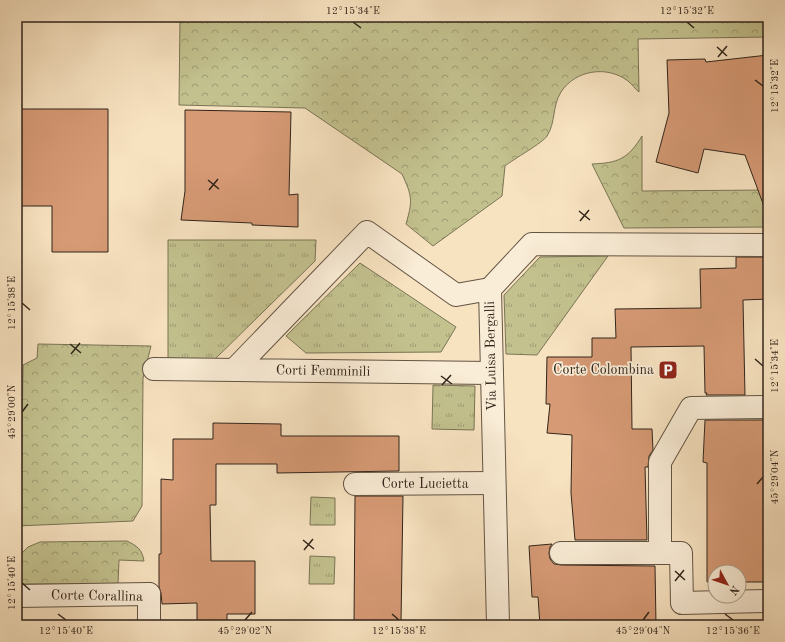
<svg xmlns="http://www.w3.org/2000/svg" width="785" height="642" viewBox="0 0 785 642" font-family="'Old Standard TT',serif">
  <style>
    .grass { fill: url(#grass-tufts); stroke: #7a7455 }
    .forest { fill: url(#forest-crowns); stroke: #7a7455 }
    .building { fill: #d69a75; stroke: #31251b }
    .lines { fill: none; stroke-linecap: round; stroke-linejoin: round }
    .pedestrian-casing { stroke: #635444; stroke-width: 24 }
    .minor-casing { stroke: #635444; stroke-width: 24 }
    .pedestrian { stroke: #faedd7; stroke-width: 22 }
    .minor { stroke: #faedd7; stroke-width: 22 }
    .ticks { fill: none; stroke: #31251b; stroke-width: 1.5 }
    .labels { text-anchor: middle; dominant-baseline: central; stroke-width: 3.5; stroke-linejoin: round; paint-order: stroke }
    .street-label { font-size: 14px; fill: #31251b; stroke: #faedd7 }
    .poi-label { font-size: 14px; fill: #31251b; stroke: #faedd7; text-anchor: end }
    .neatline { fill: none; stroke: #31251b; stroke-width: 1.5 }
    .ticks-label { font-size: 10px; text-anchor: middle; fill: #31251b }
  </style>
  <defs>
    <pattern id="grass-tufts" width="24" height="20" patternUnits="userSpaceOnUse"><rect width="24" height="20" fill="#c3c28f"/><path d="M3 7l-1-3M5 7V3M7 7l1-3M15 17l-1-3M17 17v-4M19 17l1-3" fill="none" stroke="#9f9d74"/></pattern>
    <pattern id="forest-crowns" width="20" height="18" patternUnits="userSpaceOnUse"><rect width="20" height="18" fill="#c3c28f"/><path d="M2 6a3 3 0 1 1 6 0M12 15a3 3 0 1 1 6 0" fill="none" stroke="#9f9d74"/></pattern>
  </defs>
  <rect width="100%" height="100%" fill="#f8e3c1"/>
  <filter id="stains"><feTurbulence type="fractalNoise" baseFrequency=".005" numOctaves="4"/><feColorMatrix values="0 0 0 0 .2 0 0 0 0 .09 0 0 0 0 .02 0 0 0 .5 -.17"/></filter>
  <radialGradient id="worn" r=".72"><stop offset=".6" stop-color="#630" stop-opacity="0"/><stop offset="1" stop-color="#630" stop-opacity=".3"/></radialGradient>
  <!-- grass -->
  <path class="grass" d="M168,240H316L315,261L212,362H168Z
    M608,256L537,355L506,354L504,295L540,257Z
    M360,263L456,327L441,352L306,353L286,336Z
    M433,385L475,386L474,430L432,429Z
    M311,497L335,498V525H310Z
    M310,556L335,557L334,584H309Z"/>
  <!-- forest -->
  <path class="forest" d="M180,17H768V37L638,39L639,92C635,89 632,84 628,81C607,65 575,70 561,92C552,106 556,122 547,136C544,142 512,160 505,166L502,196L433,246L406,224C413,200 412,196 402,174L305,108L179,105Z
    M642,136V191L768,190V227L624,228L592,164C618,163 628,159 642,136Z
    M38,344L151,346L143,378L142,506L133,521L17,526V520L21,510L23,365L37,358Z
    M127,541C137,546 142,549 144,561L119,560L118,584H17V558L28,547L40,542Z"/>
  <!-- building -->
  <path class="building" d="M768,55V209H765L745,155L704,149L698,173L656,162L669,113L667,60L705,59L706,62Z
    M17,109H108V252H52V206H17Z
    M185,110L291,112L289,195L298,194V227L252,225V223L181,220L185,191Z
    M736,257H768V299L743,300L745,395H706L707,393H705L704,346L631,347L632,429H652L653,450L649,456L648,467H645L647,540H575L571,493L572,435L547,433L550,404H546L547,357H592V338H616L615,309L701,308L700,269L736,268Z
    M705,420H768V582H739V572H715V582H707V463L703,462Z
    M213,423L281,424V436H399V471L277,473V464H216V505H210L211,561H255V614H227V625H197V603L162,604L161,593L159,587V554H161V479L173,480V439H213Z
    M355,496H403L401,622H381V625H354Z
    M552,544L550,547L549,553L550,559L554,564L561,565L655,566L656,625H540L538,597H532L529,546Z"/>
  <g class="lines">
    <defs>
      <path id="pedestrian" d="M355,484L494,483
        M149,594V625"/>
      <path id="minor" d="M154,369L491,373
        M234,370L367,232L456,295L490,289
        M561,553H681L682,603L768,601
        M660,553V462L691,408L768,407
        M17,596L149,594
        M498,625L490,289L532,244L768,245"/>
    </defs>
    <!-- pedestrian casing -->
    <use href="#pedestrian" class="pedestrian-casing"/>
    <!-- minor casing -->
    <use href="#minor" class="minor-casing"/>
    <!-- pedestrian -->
    <use href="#pedestrian" class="pedestrian"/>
    <!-- minor -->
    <use href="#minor" class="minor"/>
  </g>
  <!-- ticks -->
  <path class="ticks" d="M353,22L361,28M687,22L694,28M717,47L727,56M718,57L727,46M755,80L763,86M208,180L219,189M209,190L218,179M579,211L590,220M580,221L589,210M22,303L30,310M70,344L81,353M71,354L80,343M755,359L763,366M441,376L452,384M442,385L451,375M22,412L28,404M757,484L763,477M303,540L314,549M304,550L313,539M675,571L685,580M675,581L684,570M22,583L30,590M58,614L66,620M392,614L399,620M725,614L733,620M245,620L252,612M643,620L649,612"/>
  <!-- icons -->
  <defs>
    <symbol id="parking-square" viewBox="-11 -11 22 22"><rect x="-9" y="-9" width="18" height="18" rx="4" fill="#8f2418" stroke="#faedd7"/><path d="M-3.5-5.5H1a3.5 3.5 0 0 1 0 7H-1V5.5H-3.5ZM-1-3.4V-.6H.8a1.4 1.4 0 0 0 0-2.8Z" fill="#fff"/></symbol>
  </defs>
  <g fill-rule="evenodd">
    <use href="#parking-square" x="657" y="359" width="22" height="22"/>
  </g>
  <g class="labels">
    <!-- street labels -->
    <g class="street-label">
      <text transform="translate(491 356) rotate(-91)">Via Luisa Bergalli</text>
      <text transform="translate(323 371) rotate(1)">Corti Femminili</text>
      <text x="425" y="484">Corte Lucietta</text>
      <text transform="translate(97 596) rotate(1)">Corte Corallina</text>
    </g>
    <!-- poi labels -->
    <g class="poi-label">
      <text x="654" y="370">Corte Colombina</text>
    </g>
  </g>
  <!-- margin -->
  <rect width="785" height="642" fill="none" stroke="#f8e3c1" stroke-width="44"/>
  <!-- north arrow -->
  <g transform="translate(727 584) rotate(130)"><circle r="19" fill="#faedd7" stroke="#aa9d8c"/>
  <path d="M0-3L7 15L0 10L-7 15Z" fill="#8f2418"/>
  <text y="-6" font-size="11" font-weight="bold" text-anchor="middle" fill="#31251b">N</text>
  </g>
  <rect x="22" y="22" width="741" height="598" class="neatline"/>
  <g class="ticks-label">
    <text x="353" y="14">12°15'34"E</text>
    <text x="687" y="14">12°15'32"E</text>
    <text transform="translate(774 86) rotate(-90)" y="4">12°15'32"E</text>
    <text transform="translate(11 303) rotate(-90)" y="4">12°15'38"E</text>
    <text transform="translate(774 366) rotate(-90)" y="4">12°15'34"E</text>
    <text transform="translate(11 412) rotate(-90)" y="4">45°29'00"N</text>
    <text transform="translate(774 477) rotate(-90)" y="4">45°29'04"N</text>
    <text transform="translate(11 583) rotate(-90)" y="4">12°15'40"E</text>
    <text x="66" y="634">12°15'40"E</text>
    <text x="245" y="634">45°29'02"N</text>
    <text x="399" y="634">12°15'38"E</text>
    <text x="643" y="634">45°29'04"N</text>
    <text x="733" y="634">12°15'36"E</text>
  </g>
  <rect width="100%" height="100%" filter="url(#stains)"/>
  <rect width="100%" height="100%" fill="url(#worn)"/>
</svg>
